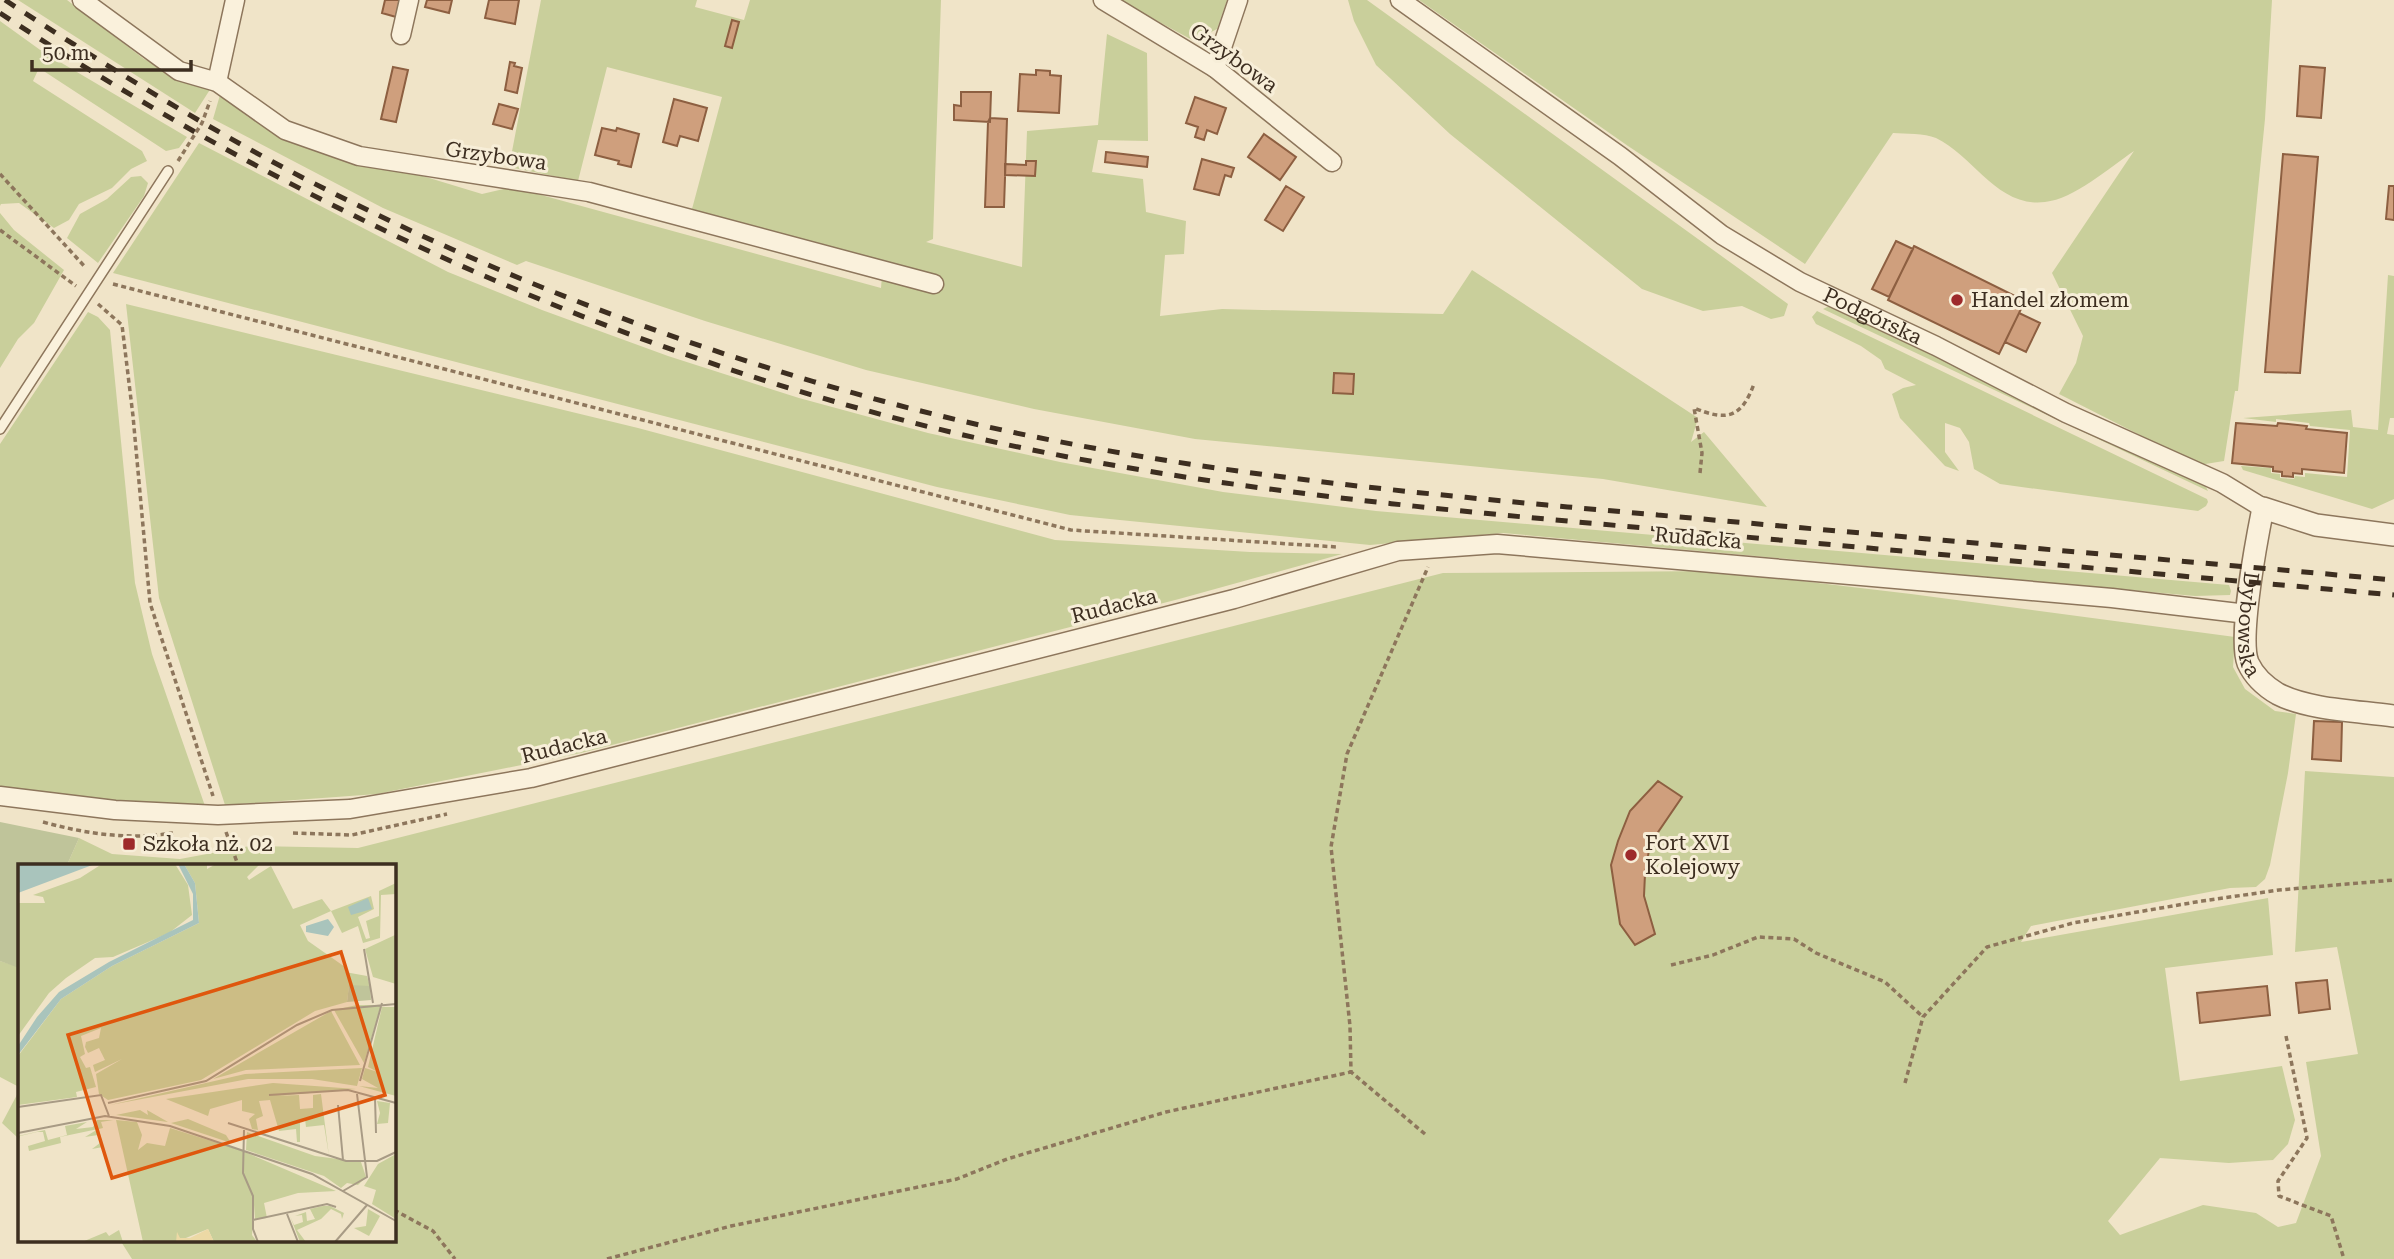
<svg xmlns="http://www.w3.org/2000/svg" width="2394" height="1259" viewBox="0 0 2394 1259" font-family="'Roboto Serif',serif">
  <style>
    .green { fill: #c9cf9b }
    .cemetery { fill: #bfc49a }
    .building { fill: #cf9f7d; stroke: #8d5f41; stroke-width: 2 }
    .lines { fill: none; stroke-linecap: round; stroke-linejoin: round }
    .service-casing { stroke: #8d765c; stroke-width: 12 }
    .minor-casing { stroke: #8d765c; stroke-width: 21 }
    .tertiary-casing { stroke: #8d765c; stroke-width: 24 }
    .path { stroke: #8d765c; stroke-width: 3.5; stroke-dasharray: 5 3.5; stroke-linecap: butt }
    .service { stroke: #faf1dc; stroke-width: 9 }
    .minor { stroke: #faf1dc; stroke-width: 18 }
    .tertiary { stroke: #faf1dc; stroke-width: 21 }
    .rail { stroke: #3d2e20; stroke-width: 5; stroke-dasharray: 12 12; stroke-linecap: butt }
    .poi-dot { fill: #9e2a2b; stroke: #f7eed8; stroke-width: 2.5 }
    .labels { text-anchor: middle; dominant-baseline: central; stroke-width: 6; stroke-linejoin: round; paint-order: stroke }
    .street-label { font-size: 21px; fill: #3d2e20; stroke: #f7eed8 }
    .poi-label { font-size: 21px; fill: #3d2e20; stroke: #f7eed8; text-anchor: start }
    .inset-road { fill: none; stroke: #a89b85; stroke-width: 2 }
    .view { fill: #df570d; fill-opacity: 0.15; stroke: #df570d; stroke-width: 3.5 }
    .inset-edge { fill: none; stroke: #3d2e20; stroke-width: 3.5 }
  </style>
  <rect width="100%" height="100%" fill="#f0e4c8"/>
  <!-- green -->
  <path class="green" d="M18,0H67L144,59L170,72L211,88L195,113Z
    M541,0H697L695,7L744,20L750,0H941L933,239L926,242L1022,267L1027,131L1098,125L1107,34L1147,53L1148,141L1098,140L1092,172L1143,179L1146,212L1186,221L1184,254L1165,255L1160,316L1222,309L1443,314L1472,270L1698,418L1691,442L1704,432L1767,507L1603,479L1195,439L1034,409L866,370L705,321L526,261L517,265L383,208L213,119L220,95L248,117L271,130L482,194L512,187L881,288L883,262L692,209L722,97L607,67L578,181L509,167Z
    M1119,0H1227L1217,29L1194,41Z
    M1348,0H1367L1788,304L1784,316L1771,319L1742,306L1703,311L1642,289L1450,134L1376,65L1354,21Z
    M1419,0H2272L2265,119L2238,391H2235L2224,461L2199,465L2059,394L2076,363L2083,336L2052,273L2134,151C2109,168 2074,199 2045,202C1997,208 1974,156 1936,138C1924,133 1906,134 1893,133L1805,264L1628,146Z
    M0,21L43,52L187,137L179,148L166,151L39,68L33,81L142,151L147,161L131,169L112,188L79,204L69,220L54,228L19,203L1,204L0,206Z
    M199,143L448,272L542,310L668,356L799,398L928,433L1060,462L1223,492L1376,511L2229,585L2231,591L2230,595L2195,596L1503,533L1370,545L1070,515L937,487L113,273Z
    M141,176L148,183L144,196L98,263L67,238L80,214L107,199L131,177Z
    M0,213L14,230L64,270L34,323L18,339L0,368Z
    M2388,275L2394,276V418H2390L2387,434L2394,435V499L2372,509L2243,470L2241,466L2271,468V473L2280,474V478L2294,479L2295,476L2305,477V473L2347,477L2350,430L2310,426L2309,423L2276,419V422L2243,418L2351,410L2353,427L2378,430Z
    M126,304L638,428L1055,540L1250,552L1342,554L1179,599L581,753L377,794L225,805L159,598Z
    M1827,307H1832L2200,483L2206,487L2208,491L1823,309Z
    M1817,311L2207,499L2208,502L2206,506L2198,511L2000,484L1974,469L1969,442L1960,428L1945,423V452L1959,471L1945,466L1900,418L1892,394L1903,388L1916,385L1885,369L1881,360L1861,346L1816,324L1812,317Z
    M88,312L98,317L110,330L135,583L152,654L205,806L96,803L0,788V444Z
    M1716,571L1911,594L2235,637L2233,667L2245,689L2275,711L2296,714L2288,773L2270,865L2265,879L2256,887L2230,888L2031,926L2021,942L2268,898L2273,955L2165,968L2180,1081L2282,1066L2295,1120L2288,1144L2273,1160L2229,1163L2160,1158L2108,1221L2120,1235L2203,1205L2256,1213L2278,1227L2296,1223L2321,1156L2306,1062L2358,1054L2337,947L2295,952L2305,771L2394,777V1259H132L120,1240H394V865H67L79,838L112,854L180,859L250,846L358,848L1443,573Z
    M0,961L19,967V1087L0,1077Z
    M19,1091V1139L2,1123Z"/>
  <!-- cemetery -->
  <path class="cemetery" d="M0,822L79,838L67,865H19V968L0,961Z"/>
  <!-- building -->
  <path class="building" d="M385,0H400L396,17L382,13Z
    M427,0H452L449,13L425,7Z
    M489,0H519L515,24L485,18Z
    M732,20L739,22L732,48L725,46Z
    M510,62L515,63L514,66L522,68L517,93L505,90Z
    M2300,66L2325,68L2321,118L2297,116Z
    M393,67L408,70L396,122L381,119Z
    M1036,70L1050,71V75L1061,76L1059,113L1018,111L1020,74L1036,75Z
    M961,92H991L990,122L954,120V105L961,106Z
    M1195,97L1226,108L1217,134L1207,130L1204,140L1195,137L1198,127L1186,123Z
    M674,99L707,108L698,141L680,136L677,146L663,142Z
    M499,104L518,109L512,129L493,124Z
    M990,118L1007,119L1004,207H985L988,122Z
    M602,128L616,131L617,128L639,134L631,167L618,164L619,161L595,155Z
    M1264,134L1296,157L1280,180L1248,157Z
    M1106,152L1148,157L1147,167L1105,162Z
    M2283,154L2318,157L2300,373L2265,372Z
    M1202,159L1234,168L1231,177L1225,175L1219,195L1194,189Z
    M1026,161H1036L1035,176L1005,175V164L1026,165Z
    M1286,186L1304,197L1283,231L1265,220Z
    M2389,186H2394V220L2386,219Z
    M1896,241L1913,249L1889,297L1872,289Z
    M1914,246L2025,301L1999,354L1888,300Z
    M2019,313L2040,323L2026,352L2005,342Z
    M1334,373L1354,374L1353,394L1333,393Z
    M2236,423L2277,426L2278,423L2307,426L2306,429L2347,433L2344,473L2302,469V474L2293,473V477L2282,476V472L2273,471V467L2232,463Z
    M2314,721L2342,722L2341,761L2312,759Z
    M1658,781L1682,797L1650,844L1645,874L1644,896L1655,934L1635,945L1620,924L1611,865L1618,841L1630,811Z
    M2327,980L2330,1009L2299,1013L2296,983Z
    M2267,986L2270,1015L2200,1023L2197,993Z"/>
  <g class="lines">
    <defs>
      <path id="service" d="M0,429L168,171"/>
      <g id="minor">
        <path d="M82,0L179,71L217,82L285,130L359,156L589,192L934,284"/>
        <path d="M1103,0L1215,68L1332,162"/>
        <path id="s1" d="M1400,0L1620,156L1722,235L1800,282L1936,346L2066,413L2222,483L2263,508"/>
        <path d="M401,35L409,0"/>
        <path d="M1215,68L1238,0"/>
        <path d="M217,82L235,0"/>
        <path d="M0,796L115,810L218,815L350,809L531,778L1234,599L1398,551L1497,544L2112,598L2247,614"/>
      </g>
      <g id="tertiary">
        <path id="s2" d="M2394,535L2316,525L2263,508C2257,538 2238,638 2248,663C2254,676 2266,687 2278,694C2309,710 2359,711 2394,716"/>
      </g>
    </defs>
    <!-- service casing -->
    <use href="#service" class="service-casing"/>
    <!-- minor casing -->
    <use href="#minor" class="minor-casing"/>
    <!-- tertiary casing -->
    <use href="#tertiary" class="tertiary-casing"/>
    <!-- path -->
    <path class="path" d="M178,161L202,123L210,101
      M0,174L86,268
      M0,230L76,286
      M113,284L1071,530L1337,547
      M98,304L122,325L133,416L150,603L213,796
      M1700,473L1702,453L1694,408C1726,421 1741,419 1754,384
      M43,822C87,834 128,840 173,833
      M226,832L238,865
      M293,833L352,835L447,814
      M1671,965L1713,955L1758,937L1794,939L1816,953L1885,982L1923,1017
      M2286,1036L2307,1138L2278,1181L2279,1196L2331,1216L2344,1259
      M1905,1083L1923,1017L1987,947L2073,923L2202,901L2279,890L2394,880
      M1425,1134L1351,1072L1350,1026L1331,847L1347,754L1428,567
      M394,1210L433,1231L455,1259
      M607,1259L731,1226L957,1179L1007,1159L1166,1112L1351,1072"/>
    <!-- service -->
    <use href="#service" class="service"/>
    <!-- minor -->
    <use href="#minor" class="minor"/>
    <!-- tertiary -->
    <use href="#tertiary" class="tertiary"/>
    <!-- rail -->
    <path class="rail" d="M5,0C92,57 181,112 273,162C468,266 676,346 890,403C1141,470 1400,492 1658,515C1903,537 2149,558 2394,580
      M0,13C274,193 570,332 887,416C1139,483 1398,506 1656,529C1902,551 2148,573 2394,595"/>
  </g>
  <!-- markers -->
  <g class="poi-dot">
    <circle cx="1957" cy="300" r="7"/>
    <rect x="122" y="837" width="14" height="14" rx="3.5"/>
    <circle cx="1631" cy="855" r="7"/>
  </g>
  <g class="labels">
    <!-- street labels -->
    <g class="street-label">
      <text transform="translate(1234 58) rotate(36)">Grzybowa</text>
      <text transform="translate(496 156) rotate(8)">Grzybowa</text>
      <text stroke="none"><textPath href="#s1" startOffset="570">Podgórska</textPath></text>
      <text transform="translate(1698 538) rotate(5)">Rudacka</text>
      <text transform="translate(1114 606) rotate(-14)">Rudacka</text>
      <text stroke="none"><textPath href="#s2" startOffset="252">Dybowska</textPath></text>
      <text transform="translate(564 746) rotate(-14)">Rudacka</text>
    </g>
    <!-- poi labels -->
    <g class="poi-label">
      <text x="1971" y="300">Handel złomem</text>
      <text x="1645" y="843">Fort XVI<tspan x="1645" dy="24">Kolejowy</tspan></text>
      <text x="143" y="844">Szkoła nż. 02</text>
    </g>
  </g>
  <!-- overview -->
  <g transform="translate(18 864)">
    <rect width="378" height="378" fill="#f0e4c8"/>
    <path d="M84,0H157L170,21L174,51L151,69L95,93L77,94L48,114L31,129L0,172V39H27L25,33L15,31L62,14ZM166,0H189V5L198,0H242L229,13L231,16L253,2L275,45L304,35L313,47L353,32L356,45L340,53L348,75L352,74L348,57L361,52V27L378,19V30L363,31L362,74L345,79L340,62L324,69L313,47L282,61L290,77L327,103V108L349,112L352,122H331L329,138L297,147L183,216L90,236L81,230L78,210L104,195L77,208L75,201L87,196L81,184L70,189L67,183L68,178L81,174L83,164L63,172L67,190L62,193L68,204L72,203L78,223L58,228L59,233L0,241V192L43,135L94,102L181,59L177,19ZM378,51V120L355,113L347,85L377,71ZM339,141H363L346,199L316,146ZM364,143H378V232L341,222L360,224L344,215L347,204L360,208L350,203ZM313,147L342,201L228,206L195,215ZM344,204L339,222L294,215H230L92,241L227,210ZM255,219L338,225L258,232L281,231L282,245L295,244V231L303,230L311,292L306,261L288,263L287,255H282V278H279L278,265L261,267L252,236L241,237L245,252L238,255L240,266L234,265L231,255L237,250L224,247V236L192,245L190,252L148,235ZM359,237L372,239L370,259L359,260L362,249ZM122,246L130,251L129,246L150,258L98,251ZM170,255L208,271L213,279L153,259ZM79,256H95L83,258L85,264L97,261L81,265L85,283L74,285L82,279L80,271L67,273L80,265L42,273L43,279L11,287L10,282L27,277L25,268H19L2,272L0,281V272L27,266L30,276L49,271L47,262L69,258L58,265L75,263ZM98,256L119,258L124,271L120,286L129,279L147,282L152,264L222,286L318,327L280,329L246,339L249,354L237,355L236,341L234,371L239,378H196L190,365L158,378H125ZM229,268L297,292L343,298L348,313L340,321L329,319L323,324L306,312L228,286ZM378,290V355L354,340L358,326L346,322L360,300ZM305,342H312L326,349L324,355L323,350L313,345L303,355L279,366L288,378H282L272,352L276,361L285,358L284,351L277,352L288,348L289,357L297,355L292,345ZM350,345L362,352L351,372L336,364L348,362ZM101,366L105,378H64L88,368L91,372Z" fill="#c9cf9b"/>
    <path d="M190,365L196,378H158L159,368L162,374H172Z" fill="#ecd9a5"/>
    <path d="M331,121L352,122L353,136L329,138Z" fill="#bfc49a"/>
    <path d="M0,0H77L0,29ZM160,0H166L177,19L181,59L94,102L43,135L0,191V182L19,153L41,128L91,98L175,56V30ZM350,34L354,45L333,51L330,43ZM310,55L316,63L310,72L288,68V62Z" fill="#a9c4bc"/>
    <path class="inset-road" d="M346,85L355,139M342,217L364,139M251,231L330,226L378,239M357,234L358,269M90,239L188,217L279,161L314,146L378,140M320,241L325,296M0,243L83,231L91,252M210,259L328,297H359L378,288M226,266L225,309L235,332V365L240,378M0,269L87,252L152,262L294,310L378,357M325,327L349,313L339,230M269,350L280,378M235,356L309,340L318,343M317,378L349,341"/>
    <path class="view" d="M323,88L367,231L94,314L50,171Z"/>
    <rect width="378" height="378" class="inset-edge"/>
  </g>
  <!-- scale -->
  <path d="M32 60v10h159v-10" fill="none" stroke="#3d2e20" stroke-width="3.5"/>
  <text x="42" y="60" font-size="21" fill="#3d2e20" stroke="#f7eed8" stroke-width="5" paint-order="stroke">50 m</text>
</svg>
